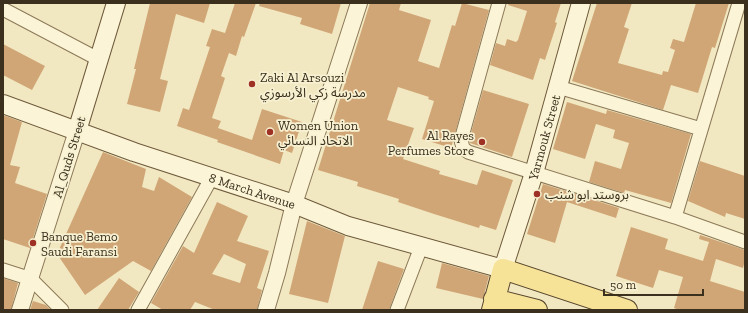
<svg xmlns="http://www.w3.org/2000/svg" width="748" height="313" viewBox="0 0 748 313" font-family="'Zilla Slab','Noto Sans Arabic',serif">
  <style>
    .building { fill: #d1a676; fill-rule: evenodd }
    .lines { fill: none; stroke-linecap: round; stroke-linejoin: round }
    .minor-casing { stroke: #8c7958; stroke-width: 15 }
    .tertiary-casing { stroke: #8c7958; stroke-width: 18 }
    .secondary-casing { stroke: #6e5a3b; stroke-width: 20 }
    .primary-casing { stroke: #59462d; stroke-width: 22 }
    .minor { stroke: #fbf4d6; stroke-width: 13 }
    .tertiary { stroke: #fbf4d6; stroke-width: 16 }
    .secondary { stroke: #fbf4d6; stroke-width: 18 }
    .primary { stroke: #f6e398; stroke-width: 20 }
    .poi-dot { fill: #9e3124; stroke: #f7f1d2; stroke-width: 1.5 }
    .labels { text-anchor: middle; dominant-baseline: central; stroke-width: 3.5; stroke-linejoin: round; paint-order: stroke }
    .poi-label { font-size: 13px; fill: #3b2f1d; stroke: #f7f1d2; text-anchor: start }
    .street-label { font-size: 13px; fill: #3b2f1d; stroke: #f7f1d2 }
  </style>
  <rect width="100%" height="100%" fill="#f1e8c2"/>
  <!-- building -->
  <path class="building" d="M150,3H210L204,23L176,14L160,79L168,81L160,112L127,104L136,69H134Z
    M235,3H256L244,37L242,36L236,56L229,53L221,76L225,78L212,118L221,121L218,128L252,140L262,109L302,122L292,153L284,150L280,164L217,142L218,140L177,126L183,108L189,110L210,47L206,46L212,29L225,33Z
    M260,3H341L332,34L300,24L302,18L259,6Z
    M370,3H401L399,10L431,20L418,61L439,68L452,25L455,26L462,3L489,10L451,148L422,139L434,101L428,99L429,97L398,87L387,120L414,128L403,159L440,171L439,174L477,185L482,170L513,180L496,230L480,225L479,228L434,214L398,202L399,199L357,186L358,182L318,170Z
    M509,3H561L555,22L557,23L545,60L540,58L533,80L490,65L496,43L505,46L507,39L516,42L518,40L527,11L508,5Z
    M597,3H632L624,27L629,29L618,63L662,75L663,71L668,72L675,50L670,48L673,39L684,42L696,3H729L715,48L712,47L698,93L671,85L663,110L572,81Z
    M3,44L45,66L32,90L3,75Z
    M483,90L529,104L512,157L470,143L469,140Z
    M567,102L606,114L607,110L691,134L671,203L625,190L624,193L589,182L595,161L621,169L629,143L613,138L615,130L596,124L585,159L553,149Z
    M3,115L22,122L10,165L20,167L15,183L47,194L30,248L3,239Z
    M103,152L146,169L142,187L154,191L159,177L192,197L151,271L133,261L85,295L57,254Z
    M700,161L745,176V219L726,213L725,217L688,201Z
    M543,184L619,208L616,218L567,202L555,243L527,234Z
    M217,202L248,216L237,241L269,251L257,288L262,290L257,310H215L195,302L190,310H163L151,303L183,246L194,253ZM224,254L246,264L240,283L212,274Z
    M307,221L345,236L328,303L289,294Z
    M631,227L668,239L665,249L703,261L709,242L699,239L700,235L745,250V260L743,268L716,259L710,281L745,292V310H679L674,308L683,277L659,270L653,288L616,276Z
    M378,261L404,269L389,310H362Z
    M442,263L489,276L483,299L436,288Z
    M3,278L18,283L11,310H3Z
    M119,278L139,292L128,310H97Z
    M33,301L46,305L51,310H30Z"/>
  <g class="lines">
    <defs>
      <path id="minor" d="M499,3L461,140L463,148L468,152L675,217L745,242
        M3,9L98,59
        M558,87L701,129
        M675,217L739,3
        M3,270L31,279L62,310
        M138,310L212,177
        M397,310L421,247"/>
      <path id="tertiary" d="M20,310L77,131
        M266,310L277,273L294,204L359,3"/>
      <g id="secondary">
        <path id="s1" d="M3,104L134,152L294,204L348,226L503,269L534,173L581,3"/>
        <path d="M77,131L116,3"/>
      </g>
      <path id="primary" d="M494,299L537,310
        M492,310L503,269L627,310"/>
    </defs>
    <!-- minor casing -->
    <use href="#minor" class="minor-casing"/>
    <!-- tertiary casing -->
    <use href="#tertiary" class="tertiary-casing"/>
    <!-- secondary casing -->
    <use href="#secondary" class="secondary-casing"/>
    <!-- primary casing -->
    <use href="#primary" class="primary-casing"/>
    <!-- minor -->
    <use href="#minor" class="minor"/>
    <!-- tertiary -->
    <use href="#tertiary" class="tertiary"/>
    <!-- secondary -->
    <use href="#secondary" class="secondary"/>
    <!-- primary -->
    <use href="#primary" class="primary"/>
  </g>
  <!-- markers -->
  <g class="poi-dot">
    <circle cx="252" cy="84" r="4"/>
    <circle cx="270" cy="132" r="4"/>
    <circle cx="482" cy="142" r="4"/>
    <circle cx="537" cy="194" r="4"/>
    <circle cx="33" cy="243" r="4"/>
  </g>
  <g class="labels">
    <!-- poi labels -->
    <g class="poi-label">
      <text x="260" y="77">Zaki Al Arsouzi<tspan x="260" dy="15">مدرسة زكي الأرسوزي</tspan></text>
      <text x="278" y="125">Women Union<tspan x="278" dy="15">الاتحاد النسائي</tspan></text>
      <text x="474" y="135" text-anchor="end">Al Rayes<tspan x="474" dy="15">Perfumes Store</tspan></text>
      <text x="545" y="194">بروستد ابو شنب</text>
      <text x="41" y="236">Banque Bemo<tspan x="41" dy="15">Saudi Faransi</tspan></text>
    </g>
    <!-- street labels -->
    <g class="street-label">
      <text stroke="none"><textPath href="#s1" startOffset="665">Yarmouk Street</textPath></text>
      <text transform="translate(69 157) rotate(-73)">Al_Quds Street</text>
      <text stroke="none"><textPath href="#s1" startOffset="264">8 March Avenue</textPath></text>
    </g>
  </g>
  <!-- border -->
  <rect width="748" height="313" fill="none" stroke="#3b2f1d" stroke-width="8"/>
  <!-- scale -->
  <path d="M604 289v6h99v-6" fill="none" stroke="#3b2f1d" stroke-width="2"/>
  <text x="610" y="289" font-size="12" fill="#3b2f1d" stroke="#f7f1d2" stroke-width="3" paint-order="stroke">50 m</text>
</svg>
